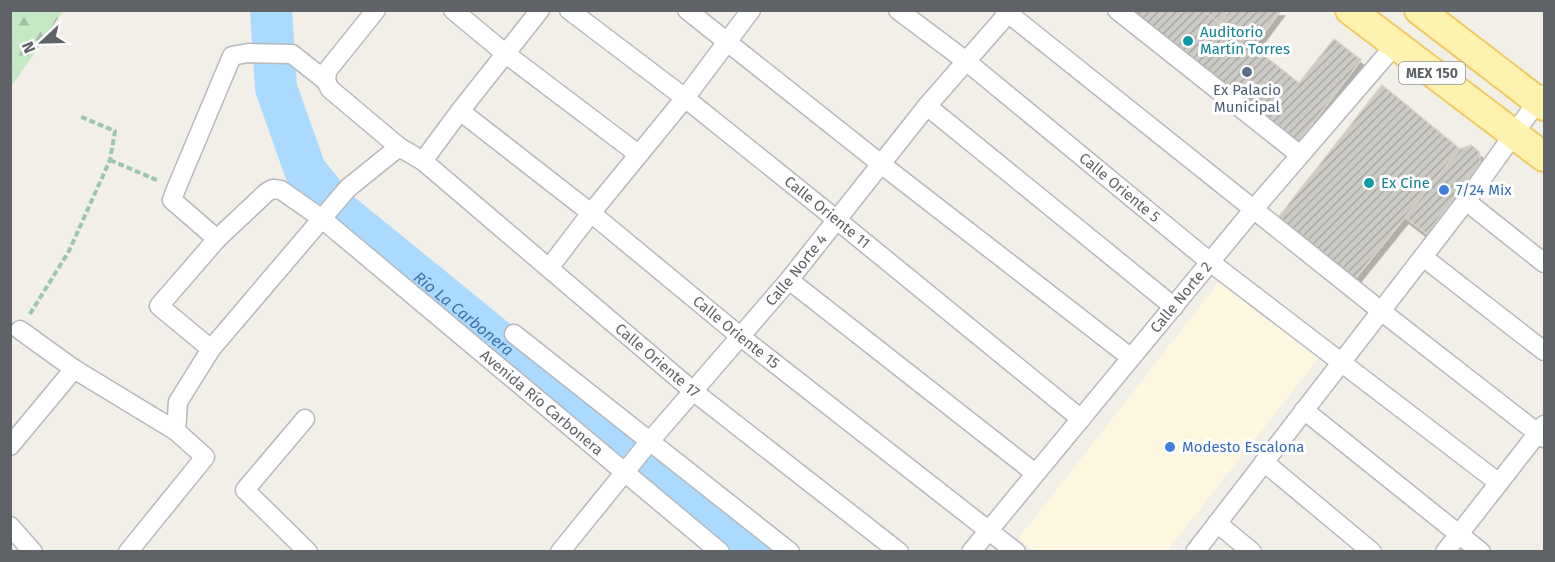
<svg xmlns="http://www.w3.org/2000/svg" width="1555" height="562" viewBox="0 0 1555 562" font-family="'Fira Sans',sans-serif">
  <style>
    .commercial { fill: #fef7e0 }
    .forest { fill: url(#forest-firs) }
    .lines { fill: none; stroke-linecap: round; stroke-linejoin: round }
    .river { stroke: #aadaff; stroke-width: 42 }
    .building { fill: url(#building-hatch); stroke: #d6d1c6; stroke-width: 1.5; filter: url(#shadow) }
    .street-casing { stroke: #b5b8bc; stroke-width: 21 }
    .primary-casing { stroke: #f2c960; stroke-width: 32 }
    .path { stroke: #9cc7a9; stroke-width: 4; stroke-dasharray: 6 3; stroke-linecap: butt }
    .street { stroke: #fff; stroke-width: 18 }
    .primary { stroke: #fff2af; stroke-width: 28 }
    .culture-dot { fill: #0f9aa8; stroke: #fff; stroke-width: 2 }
    .service-dot { fill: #5c6f8a; stroke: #fff; stroke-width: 2 }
    .shop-dot { fill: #3f7fe0; stroke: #fff; stroke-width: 2 }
    .labels { text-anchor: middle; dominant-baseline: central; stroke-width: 6; stroke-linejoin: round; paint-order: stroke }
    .shield { fill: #fff; stroke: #8f9295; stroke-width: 1.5 }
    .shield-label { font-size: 14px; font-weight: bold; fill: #5f6368 }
    .culture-label { font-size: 15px; fill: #0d838f; stroke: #fff; text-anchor: start }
    .service-label { font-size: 15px; fill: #4e5e75; stroke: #fff }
    .street-label { font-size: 15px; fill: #5f6368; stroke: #fff }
    .shop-label { font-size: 15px; fill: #366cbe; stroke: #fff; text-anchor: start }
    .water-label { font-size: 16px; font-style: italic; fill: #4174aa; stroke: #fff }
  </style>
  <defs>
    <pattern id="forest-firs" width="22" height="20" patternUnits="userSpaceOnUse" patternTransform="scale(1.5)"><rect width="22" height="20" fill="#c5e8c5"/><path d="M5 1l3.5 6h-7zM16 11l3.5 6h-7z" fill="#a3c0a4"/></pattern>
    <pattern id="building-hatch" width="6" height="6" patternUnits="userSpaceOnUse" patternTransform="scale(1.5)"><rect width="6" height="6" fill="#cccac5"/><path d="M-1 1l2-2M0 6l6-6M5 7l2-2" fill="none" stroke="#a9a8a4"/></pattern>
    <filter id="shadow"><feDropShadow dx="3.5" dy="6" stdDeviation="0" flood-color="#0004"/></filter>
  </defs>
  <rect width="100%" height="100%" fill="#f1efe8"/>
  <!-- commercial -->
  <path class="commercial" d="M1223,277L1321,355L1167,551H1034L1018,539Z"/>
  <!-- forest -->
  <path class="forest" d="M11,10L63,11L11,87L10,11Z"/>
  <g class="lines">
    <!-- river -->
    <path class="river" id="s1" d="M271,10L276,88L305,170L337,210L648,463L759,552"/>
  </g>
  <!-- building -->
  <path class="building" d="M1132,10H1203L1219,23L1192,58Z
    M1203,10H1230L1219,23Z
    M1230,10H1281L1253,47L1299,83L1334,39L1361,60L1298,142L1192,58Z
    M1382,85L1460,149L1354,280L1278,218Z
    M1471,145L1479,152L1480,163L1427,234L1405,217L1460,149Z"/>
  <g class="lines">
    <defs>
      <g id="street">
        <path d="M453,10L506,54L638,154"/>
        <path id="s2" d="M569,10L685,98L837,220L1081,419"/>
        <path d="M687,10L881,164L1130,357"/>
        <path id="s3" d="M898,10L966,61L1210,262L1499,483"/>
        <path d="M1004,10L1381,311L1544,438"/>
        <path d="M1117,10L1300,155"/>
        <path d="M326,81L327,71L376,10"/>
        <path d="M927,106L1174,307"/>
        <path id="s4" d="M460,111L591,213L741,337L1016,552"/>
        <path d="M423,161L460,111L540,10"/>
        <path d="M1466,201L1544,263"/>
        <path id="s5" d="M217,239L172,200L176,189L232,56L248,53L292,54L326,81L330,89L399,147L423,161L693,391L899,552"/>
        <path d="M1423,257L1544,351"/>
        <path d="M549,268L591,213L685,98L751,10"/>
        <path d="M789,280L1035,473"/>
        <path d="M20,330L74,369L176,431L205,457L128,552"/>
        <path d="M514,334L790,552"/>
        <path id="s6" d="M211,349L159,306L217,239L267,192L273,189L281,190L321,218L720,552"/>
        <path d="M1304,410L1481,552"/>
        <path d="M305,419L245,490L308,552"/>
        <path d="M176,431L178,402L211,349L348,188L399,147"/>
        <path d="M10,446L74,369"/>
        <path d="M1264,462L1372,552"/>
        <path d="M1217,523L1252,552"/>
        <path d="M10,526L33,552"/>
        <path id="s7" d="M560,552L650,441L789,280L927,106L1011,10"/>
        <path id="s8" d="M971,552L1253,210L1395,45"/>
        <path d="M1195,552L1466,201L1542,95"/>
        <path d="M1445,552L1544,425"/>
      </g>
      <path id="primary" d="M1350,10L1544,157
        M1419,10L1544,106"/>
    </defs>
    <!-- street casing -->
    <use href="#street" class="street-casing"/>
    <!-- primary casing -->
    <use href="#primary" class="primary-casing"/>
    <!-- path -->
    <path class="path" d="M110,160L159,181
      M30,314L69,251L110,160L115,131L79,116"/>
    <!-- street -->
    <use href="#street" class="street"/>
    <!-- primary -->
    <use href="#primary" class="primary"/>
  </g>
  <!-- markers -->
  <g class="culture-dot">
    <circle cx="1188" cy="41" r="6"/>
    <circle cx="1369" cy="183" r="6"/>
  </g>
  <circle class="service-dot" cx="1247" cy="72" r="6"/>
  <g class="shop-dot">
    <circle cx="1444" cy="190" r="6"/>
    <circle cx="1170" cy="447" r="6"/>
  </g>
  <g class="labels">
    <!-- shield labels -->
    <rect class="shield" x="1399" y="62" width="66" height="22" rx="4.5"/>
    <g class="shield-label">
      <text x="1432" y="73">MEX 150</text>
    </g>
    <!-- culture labels -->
    <g class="culture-label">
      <text x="1200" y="32">Auditorio<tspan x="1200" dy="17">Martín Torres</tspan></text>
      <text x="1381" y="183">Ex Cine</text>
    </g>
    <!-- service labels -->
    <g class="service-label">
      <text x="1247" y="90">Ex Palacio<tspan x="1247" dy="17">Municipal</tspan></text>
    </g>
    <!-- street labels -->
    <g class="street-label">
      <text stroke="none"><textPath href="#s3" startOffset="284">Calle Oriente 5</textPath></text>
      <text stroke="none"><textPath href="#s2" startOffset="328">Calle Oriente 11</textPath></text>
      <text stroke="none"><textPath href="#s7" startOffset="368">Calle Norte 4</textPath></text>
      <text stroke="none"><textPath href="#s8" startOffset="330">Calle Norte 2</textPath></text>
      <text stroke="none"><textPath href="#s4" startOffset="354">Calle Oriente 15</textPath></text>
      <text stroke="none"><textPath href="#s5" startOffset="754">Calle Oriente 17</textPath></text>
      <text stroke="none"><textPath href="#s6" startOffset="576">Avenida Río Carbonera</textPath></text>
    </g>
    <!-- shop labels -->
    <g class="shop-label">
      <text x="1456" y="190">7/24 Mix</text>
      <text x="1182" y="447">Modesto Escalona</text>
    </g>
    <!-- water labels -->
    <g class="water-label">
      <text stroke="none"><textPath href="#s1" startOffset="380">Río La Carbonera</textPath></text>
    </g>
  </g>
  <!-- border -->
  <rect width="1555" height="562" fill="none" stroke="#5f6368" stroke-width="24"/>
  <!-- north arrow -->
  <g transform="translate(42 42) rotate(248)" stroke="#ffffff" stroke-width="4.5" paint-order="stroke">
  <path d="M0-4.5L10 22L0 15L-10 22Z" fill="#5f6368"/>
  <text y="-9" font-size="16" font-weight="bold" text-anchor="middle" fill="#5f6368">N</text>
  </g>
</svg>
